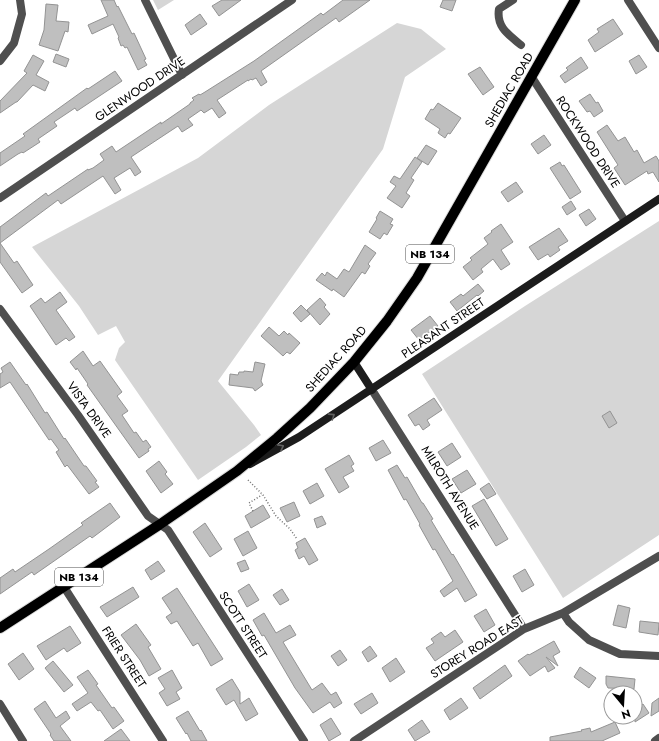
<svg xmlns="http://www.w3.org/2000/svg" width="659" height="741" viewBox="0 0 659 741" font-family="Jost,sans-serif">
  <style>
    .green { fill: #d6d6d6 }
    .building { fill: #bfbfbf; stroke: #939393 }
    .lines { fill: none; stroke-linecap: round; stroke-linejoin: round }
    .primary-casing { stroke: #dbdbdb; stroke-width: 12 }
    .path { stroke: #717171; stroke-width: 1.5; stroke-dasharray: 1 2; stroke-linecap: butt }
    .street { stroke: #4f4f4f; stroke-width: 8 }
    .secondary { stroke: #1c1c1c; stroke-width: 8 }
    .primary { stroke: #000; stroke-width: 10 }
    .oneway { stroke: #606060 }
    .labels { text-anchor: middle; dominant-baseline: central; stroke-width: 3.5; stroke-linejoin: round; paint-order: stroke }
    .shield { fill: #fff; stroke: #4c4c4c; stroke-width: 1 }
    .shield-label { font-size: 11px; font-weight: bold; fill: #000 }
    .street-label { font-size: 12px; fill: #000; stroke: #fff }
  </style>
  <rect width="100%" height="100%" fill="#fff"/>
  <!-- green -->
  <path class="green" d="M153,0H174L158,10Z
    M397,23L421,29L446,49L405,77L383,149L218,381L254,425L261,435L246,447L198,480L115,360L119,348L125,342L116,326L98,335L79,306L32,247L198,158L269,105Z
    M659,221V535L563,598L422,374L525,306Z"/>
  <!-- building -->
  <path class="building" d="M101,0H114L117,7L118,6L132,34L134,33L146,59L144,60L147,65L138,70L127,47L125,48L123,45L121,46L118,38L119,37L113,24L92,34L88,25L108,16Z
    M222,0H241L219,16L212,6Z
    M343,0H370L339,22L336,18L261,71L267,82L261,86L256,78L252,80L251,79L248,81V80L217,100L226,113L219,118L212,108L204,113L201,110L188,119L193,125L182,132L178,126L131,157L141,172L135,176L130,168L114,178L121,190L115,194L103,176L61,204L58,200L0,243L14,263L17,261L33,285L22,293L0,262V227L46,193L48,196L88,169V170L93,168L104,160L100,154L112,146L116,152L161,122V124L190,104V103L194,100L192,98L199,94L200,95L205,92L254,61L321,13L323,15Z
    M443,0H456L452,11L440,7Z
    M46,4L58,5L56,21L69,22L68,32L65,31L58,51L39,45L44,30Z
    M200,14L207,24L191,35L185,25Z
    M613,19L623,34L595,52L588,40L599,32L597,29Z
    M56,54L69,59L66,67L53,62Z
    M33,55L44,61L36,75L49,82L45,91L33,85L17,102H16L0,113V101L27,73L24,71Z
    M639,55L647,67L636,74L629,61Z
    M581,57L588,68L565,83L560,76L568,70L566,68Z
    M480,67L494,87L483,95L468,74Z
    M115,71L122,81L77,111L75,108L54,122L57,126L38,139L40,142L23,153L22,152L18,154L0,166V153L25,136L23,134L87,88L88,89Z
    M590,94L596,103L598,102L603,111L594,117L590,111L587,112L579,101Z
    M438,103L461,118L450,134L448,133L445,138L438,133L440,129L425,119L431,109L433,110Z
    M607,125L618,141L625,137L634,152L637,150L644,163L656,156L659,161V182L653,172L648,174L647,171L625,185L614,168L618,165L597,132Z
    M544,135L551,145L538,154L531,144Z
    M426,145L437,151L428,165L417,158Z
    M415,157L422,162L411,178L414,180L406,193L410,196L402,208L387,198L396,186L390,182L394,176L400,179Z
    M560,162L562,166L564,165L581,192L570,199L550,168Z
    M516,182L523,192L508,202L501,192Z
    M571,201L576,209L567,215L562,207Z
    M589,209L596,219L586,226L579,215Z
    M380,211L393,219L390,224L393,225L387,235L384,233L380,239L369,232L377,219L376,218Z
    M501,224L513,242L501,250L510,264L501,270L493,259L481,269L483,272L473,280L463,267L472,260L470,258L488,244L484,238L492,232L491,231Z
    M559,228L568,241L558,247L560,250L550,257L548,254L538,260L529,247Z
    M365,245L376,253L368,264L370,266L365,274L362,272L344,297L333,289L332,291L316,280L322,273L325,276L327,272L337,279L344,269L349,272Z
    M478,284L484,291L478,296L477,295L457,311L450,302L461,294L463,296Z
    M60,292L67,302L56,310L75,337L69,341L66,338L56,345L30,306L41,298L45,303Z
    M320,298L326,305L324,307L330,314L320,325L307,310Z
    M301,305L310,314L301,322L293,313Z
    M430,316L438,326L419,340L411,330Z
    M269,327L279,336L284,331L288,335L289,333L300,343L290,354L287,352L283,356L261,336Z
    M83,351L93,366L100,361L122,392L117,396L128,411L122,415L134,433L136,432L143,442L146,440L151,447L148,449L149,451L139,458L87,385L88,384L77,368L76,370L70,362Z
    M10,362L26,385L27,384L45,413L47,412L64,439L65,438L84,466H86L97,481L95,482L99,487L89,494L68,466L67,465L65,467L56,452L59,450L51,439L49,440L10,382L0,388V374L3,372L1,368Z
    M255,362L265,364L261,381L263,385L255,391L253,388L229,385L230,374L238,375L239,372H244V371L253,372Z
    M434,398L442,410L427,420L430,425L423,430L419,424L415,426L408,415Z
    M610,411L617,423L609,428L602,416Z
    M383,440L391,453L376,461L369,448Z
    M452,443L461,457L447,466L438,452Z
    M349,455L354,464L351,466L354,471L343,477L349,487L339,493L325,469Z
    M159,461L167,472L165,474L173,484L161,493L146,471Z
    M397,465L405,478L407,477L422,503H423L433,519L431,520L452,555L453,554L477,595L465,602L457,588L444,597L440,591L453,581L435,549L433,550L419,525L420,524L406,499L404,500L388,470Z
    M467,470L476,484L461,493L452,479Z
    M317,483L324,496L310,504L303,491Z
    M489,483L496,494L487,499L480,489Z
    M484,499L508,539L496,546L472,506Z
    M294,502L300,516L287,522L280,508Z
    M110,503L120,517L92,538L90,536L34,575L32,572L0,594V578L13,569L15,572L49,549L83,525L81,523Z
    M263,505L270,517L251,528L245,516Z
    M322,516L326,524L317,528L314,519Z
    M205,523L222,549L210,557L193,532Z
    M248,531L257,548L243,556L234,539Z
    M305,538L318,560L309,565L304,556L299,559L295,550L298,548L296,543Z
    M245,560L249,569L241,572L237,563Z
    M158,561L165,571L151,580L145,570Z
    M525,569L534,585L522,592L513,576Z
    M249,584L259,600L247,607L238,591Z
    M133,587L139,597L107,617L100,607Z
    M177,588L223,659L211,666L198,643L193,646L177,621L171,624L166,617L172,613L162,598Z
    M282,589L289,600L280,605L273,595Z
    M618,605L630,608L626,628L613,625Z
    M486,609L495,625L484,632L474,616Z
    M264,613L276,633L290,625L296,635L283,642L312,690L322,683L331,695L336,692L342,703L334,708L330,702L313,713L295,688L264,635L262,636L253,620Z
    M640,621L659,623L658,635L639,632Z
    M136,624L151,645L148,647L161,669L149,676L140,660L121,635Z
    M70,626L81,643L67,652L64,648L46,660L37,646Z
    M455,630L463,642L435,661L426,648L434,643L431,639L441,632L445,637Z
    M554,641L560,652L553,656L558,666L546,657L555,668L548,672L545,666L530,676L518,661L528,654L529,655Z
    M370,646L377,656L368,662L362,652Z
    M340,650L347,660L338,666L331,656Z
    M23,653L34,669L19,680L8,664Z
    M396,658L405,672L390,682L382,668Z
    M53,661L73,685L64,692L45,668Z
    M505,665L512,676L480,699L473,688Z
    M580,667L596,678L589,688L574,677Z
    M88,670L98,684L96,685L112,708L114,707L124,721L113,729L100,710L98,711L91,702L77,711L72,704L88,693L77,677Z
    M172,670L182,688L176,692L180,699L167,706L159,693L165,689L158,678Z
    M606,676L635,679L634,689L608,688L606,684Z
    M232,679L240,692V704L249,698L258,714L246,721L234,700L226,705L216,689Z
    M372,693L378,703L361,714L354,704Z
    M461,698L468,708L450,720L444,710Z
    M659,698V711L651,716L652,703Z
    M45,701L56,718L66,711L70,718L60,726L71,741H54L50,735L51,734L34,709Z
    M643,704L649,713L635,722V709Z
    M188,711L200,731L201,730L207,741H191L187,733L186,734L176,718Z
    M331,718L341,734L329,741L320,725Z
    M422,720L430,732L415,741L408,730Z
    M615,722L620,733L602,741H550V737L582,731L581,730L590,728L591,732Z
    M121,729L130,741H104Z"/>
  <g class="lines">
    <defs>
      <path id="primary" d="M0,628L159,525L237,471L277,438L310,408L354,362L387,321L417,278L575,0"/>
    </defs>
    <!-- primary casing -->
    <use href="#primary" class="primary-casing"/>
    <!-- path -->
    <path class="path" d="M248,480L263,495L276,516L290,529L297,539
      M253,511L249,503L262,495"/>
    <!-- street -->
    <path class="street" d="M145,0L182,75
      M513,0L499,9C496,27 509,35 521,45
      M628,0L659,48
      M0,61L14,43L22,14L20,0
      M531,76L625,221
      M0,198L292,0
      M0,309L78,415L148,516L168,530L304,741
      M372,390L524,629
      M64,587L163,741
      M563,613L569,622L589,640L620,654L659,656
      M0,704L23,741
      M354,741L524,629L563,613L659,556
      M655,741L659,738"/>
    <!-- secondary -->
    <path class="secondary" d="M354,362L372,390
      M250,464L299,437L659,199"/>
    <!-- primary -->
    <use href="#primary" class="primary"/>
  </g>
  <!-- one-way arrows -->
  <defs><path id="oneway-chevron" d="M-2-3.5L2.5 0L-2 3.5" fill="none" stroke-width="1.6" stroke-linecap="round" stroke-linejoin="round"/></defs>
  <g class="oneway">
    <use href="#oneway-chevron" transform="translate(332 416) rotate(-33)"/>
    <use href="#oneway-chevron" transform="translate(281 447) rotate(-28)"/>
  </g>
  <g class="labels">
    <!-- shield labels -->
    <g class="shield">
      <rect x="406" y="245" width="48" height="18" rx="3"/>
      <rect x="55" y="568" width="48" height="18" rx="3"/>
    </g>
    <g class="shield-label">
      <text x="430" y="254">NB 134</text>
      <text x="79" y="577">NB 134</text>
    </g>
    <!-- street labels -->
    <g class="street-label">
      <text transform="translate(140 89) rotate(-34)">GLENWOOD DRIVE</text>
      <text transform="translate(509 90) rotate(-60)">SHEDIAC ROAD</text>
      <text transform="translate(588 142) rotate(57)">ROCKWOOD DRIVE</text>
      <text transform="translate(443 328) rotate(-34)">PLEASANT STREET</text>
      <text transform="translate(336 359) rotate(-48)">SHEDIAC ROAD</text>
      <text transform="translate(89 410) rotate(54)">VISTA DRIVE</text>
      <text transform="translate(450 488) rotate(58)">MILROTH AVENUE</text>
      <text transform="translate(243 625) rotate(57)">SCOTT STREET</text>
      <text transform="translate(477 647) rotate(-32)">STOREY ROAD EAST</text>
      <text transform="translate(124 657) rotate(57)">FRIER STREET</text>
    </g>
  </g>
  <!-- north arrow -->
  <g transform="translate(623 705) rotate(162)"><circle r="19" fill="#ffffff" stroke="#999999"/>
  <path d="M0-3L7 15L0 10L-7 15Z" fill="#000000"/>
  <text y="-6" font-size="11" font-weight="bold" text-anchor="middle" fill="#000000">N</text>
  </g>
</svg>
